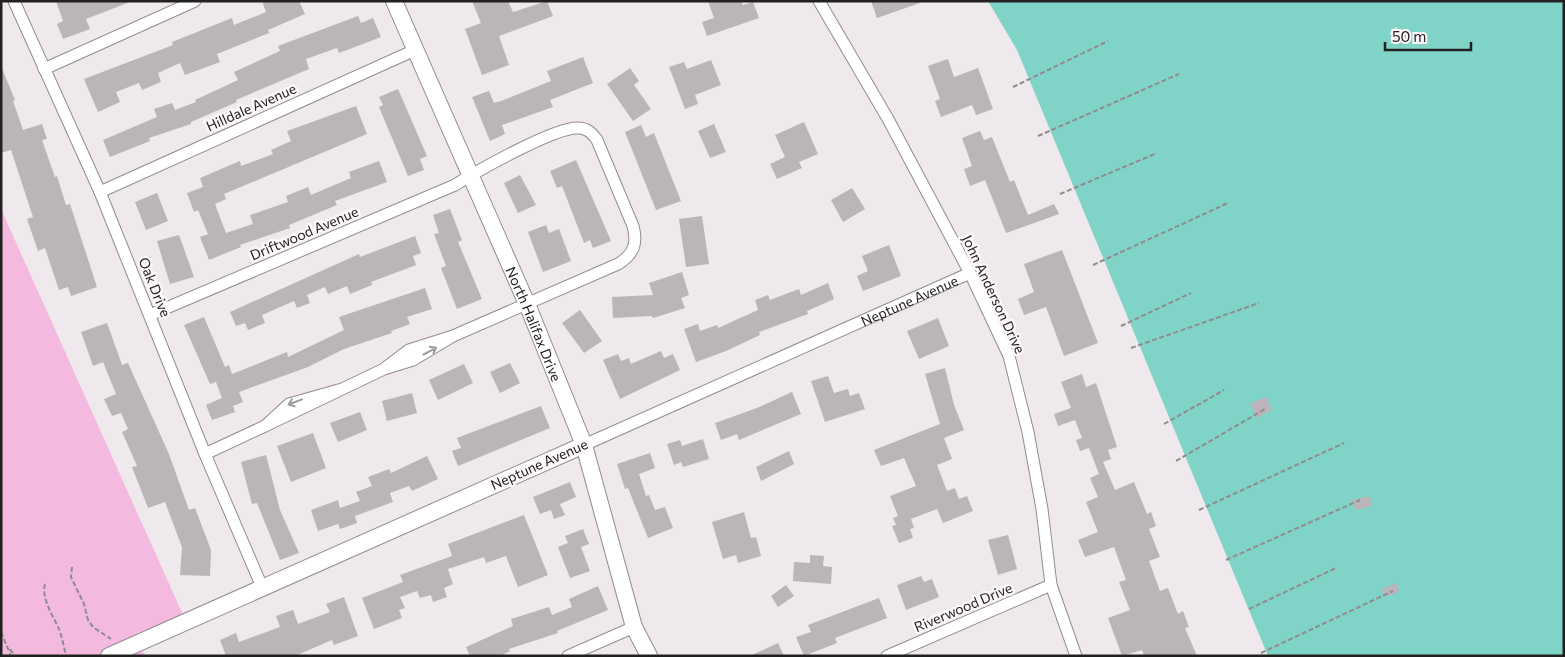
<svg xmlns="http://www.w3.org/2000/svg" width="1565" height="657" viewBox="0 0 1565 657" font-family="Commissioner,sans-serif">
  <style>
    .green { fill: #f3b9de }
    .water { fill: #80d4c7 }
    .building { fill: #bbb4b8 }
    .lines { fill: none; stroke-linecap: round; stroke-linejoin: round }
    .street-casing { stroke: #928b8f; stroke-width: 13 }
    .secondary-casing { stroke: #928b8f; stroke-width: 18 }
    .path { stroke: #908b8e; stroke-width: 2; stroke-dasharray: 5 2.5; stroke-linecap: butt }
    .street { stroke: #fff; stroke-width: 11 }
    .secondary { stroke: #fff; stroke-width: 16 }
    .oneway { stroke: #9c9b9c }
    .labels { text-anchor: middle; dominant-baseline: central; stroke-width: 5; stroke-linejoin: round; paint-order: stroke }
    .street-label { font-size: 14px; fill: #232022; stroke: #fdf6fa }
  </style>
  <rect width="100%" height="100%" fill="#efe8ed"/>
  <!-- green -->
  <path class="green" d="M1,209L183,615L135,634L145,656H1Z"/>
  <!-- water -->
  <path class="water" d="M988,1H1564V656H1268L1017,50Z"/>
  <!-- building -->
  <path class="building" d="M56,1H130V2L86,19L90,29L63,39L57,24L63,21Z
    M262,1H299L305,14L268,30L269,33L217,54L220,62L185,75L180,63L158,73L161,82L142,90L139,83L116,92L120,102L98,112L84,79L173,45L172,42L232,18L234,25L266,12Z
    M472,1H508L513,12L547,1L553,16L499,36L509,65L482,75L465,29L481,23Z
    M708,1H741L743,5L753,2L759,18L707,36L702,22L714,18Z
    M871,1H919L920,3L877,18Z
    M358,16L361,23L373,18L381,37L339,53L337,48L306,59L309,69L236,100L237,102L191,122V124L149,138L150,141L110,157L103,140L157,117L154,109L172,103L175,110L196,102L195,100L238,80L234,72L280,51L278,46Z
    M583,57L593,83L550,100L553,107L502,125L505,134L490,141L472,97L489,91L494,103L501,101L551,81L547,71Z
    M948,59L954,77L978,68L993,109L976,115L972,105L941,117L935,101L940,99L928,66Z
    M711,60L721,85L695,95L698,104L685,109L669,67L684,62L687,69Z
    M1,66L15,100L13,101L23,130L42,124L47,139L42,140L55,177L57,176L66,205L70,204L97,287L71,296L68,287L59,290L45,248L38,251L27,219L33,217L11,150L1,153Z
    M630,68L639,81L634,85L651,109L633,121L607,84Z
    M398,89L427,156L420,159L424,170L408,176L379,107L383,105L379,97Z
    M356,106L367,134L224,194L226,199L215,204L226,233L253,224L250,215L288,202L286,196L308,187L311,195L351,178L349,172L379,161L387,182L335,201L337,205L289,225L290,228L240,245L241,247L209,260L200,237L208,234L198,210L194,212L187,193L203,187L200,178L240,161L241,166L273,154L271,150L291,141L287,131Z
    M804,122L818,154L799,162L802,168L777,179L770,164L785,157L775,135Z
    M714,124L726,152L710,158L698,131Z
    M641,125L646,137L654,133L681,201L656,210L625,132Z
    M980,131L984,140L992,137L1010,182L1014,180L1028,215L1054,204L1059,214L1006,233L985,180L970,186L964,169L972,166L962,138Z
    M576,160L611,241L593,248L590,240L584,243L562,186L557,188L550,171Z
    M520,175L536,205L518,213L504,183Z
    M852,188L865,209L843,222L831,200Z
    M157,193L168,221L146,230L135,202Z
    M450,209L462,240L458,242L482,299L457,309L441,268L446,266L434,234L439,233L433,215Z
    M702,216L709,264L686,267L679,219Z
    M546,225L549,233L559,229L571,261L543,272L528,232Z
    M179,235L194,277L170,284L157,241Z
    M415,236L421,253L413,256L416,265L371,282L372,285L350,294L347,286L328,294L325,287L307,295L310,303L297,308L294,301L262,315L265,323L248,330L245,323L236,326L230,312L359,254L360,257Z
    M889,245L901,276L863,291L857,276L868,271L862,256Z
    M1062,250L1098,343L1064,356L1046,307L1024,315L1018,299L1034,292L1024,264Z
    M682,272L689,295L681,298L685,308L653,318L652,316L613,318L612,297L653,295L649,283Z
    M828,283L834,299L807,311L808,314L759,332L760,335L726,351L696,362L684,329L698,324L700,331L717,325L718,328L758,310L755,300L768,295L770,300L799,289L801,295Z
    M425,288L432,309L407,317L410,324L391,331L392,333L344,349L308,367L239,392L243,402L233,406L235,412L212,420L206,405L222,398L216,382L210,384L184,325L204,317L225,367L229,365L232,374L287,352L288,357L344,330L339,317Z
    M580,310L602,341L584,353L562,323Z
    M938,318L949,346L919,359L907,331Z
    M107,323L122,365L128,363L169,454L189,510L195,508L211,550L210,576L180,575L182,547L165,502L148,508L132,467L137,466L122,432L128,429L121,413L112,416L104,399L116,394L103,362L93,366L81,332Z
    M661,351L664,358L673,354L680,370L620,399L603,360L618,354L621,361L629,358L631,364Z
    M510,363L520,383L500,393L490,372Z
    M464,364L473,383L438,400L429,380Z
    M945,368L954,405L964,430L944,438L952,459L937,465L947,491L955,488L959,499L967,496L973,511L943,523L937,509L911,519L914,528L910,529L913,538L899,543L892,526L896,525L893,518L898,516L890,496L916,486L904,458L881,466L874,450L940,424L925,374Z
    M1082,374L1086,387L1096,383L1117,447L1108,450L1111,459L1103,462L1115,490L1134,482L1147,514L1151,512L1156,526L1149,529L1160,557L1149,561L1160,591L1168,588L1178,614L1183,611L1189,627L1185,628L1197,656H1144L1142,650L1122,656L1108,618L1130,610L1119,582L1126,580L1114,547L1085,557L1078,540L1098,532L1086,502L1098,497L1090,478L1099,474L1089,448L1080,451L1076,440L1082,438L1075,420L1058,426L1054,414L1071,408L1061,382Z
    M828,376L834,393L848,389L850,396L859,393L865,409L825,422L811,381Z
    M792,392L801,414L739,440L737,434L721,440L715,423L757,408Z
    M412,393L417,413L387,421L382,401Z
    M1266,397L1272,410L1257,418L1250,404Z
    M541,406L550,428L458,466L452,451L461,448L457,438Z
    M360,412L367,430L338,442L330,423Z
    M313,433L326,468L291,482L277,446Z
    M703,439L709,459L683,467L681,462L674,465L667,444L680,440L682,446Z
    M789,451L794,464L761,481L756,467Z
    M650,453L655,468L639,474L646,496L649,495L655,510L665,507L673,528L648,538L628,488L625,489L617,464Z
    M266,455L280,510L299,553L280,560L257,503L252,504L241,462Z
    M427,456L438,479L412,491L409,486L390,493L393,502L355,516L357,523L340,529L338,524L318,531L311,510L338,500L340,508L360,501L356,492L372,486L368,477L389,469L391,473Z
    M570,482L576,497L560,504L565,515L554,519L551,510L540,514L533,497Z
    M1370,496L1372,506L1355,510L1352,500Z
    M744,512L751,538L756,537L761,556L738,563L736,555L723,559L712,522Z
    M524,515L548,575L518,587L506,556L486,563L484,557L448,569L453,584L444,588L447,597L433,602L431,595L420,598L417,591L400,597L405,608L399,610L402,618L374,629L362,598L403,582L400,575L452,556L448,544Z
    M583,529L589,544L581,547L590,571L570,578L558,547L568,543L565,536Z
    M1008,535L1017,569L998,575L988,540Z
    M810,555L824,556L823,566L832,567L831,584L793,581L794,562L810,563Z
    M921,576L924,582L932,579L939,597L906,610L897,585Z
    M1396,583L1399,592L1385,597L1382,589Z
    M786,585L794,596L778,607L771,596Z
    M598,586L608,610L557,631L558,633L509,649L510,651L500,656H470L466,647L513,626L511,619L549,607L552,615L572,607L569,599Z
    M344,597L358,636L334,645L332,640L295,656H226L220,640L236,633L239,642L280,627L276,616L293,610L298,624L330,612L326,604Z
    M879,598L887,618L835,638L837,643L804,656L796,637L811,632L808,625Z
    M778,643L784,656H750Z"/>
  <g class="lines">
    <defs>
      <g id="street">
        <path d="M14,1L100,192L205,454L262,587"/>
        <path d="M819,1L888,119L970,273L1009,356L1028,432L1042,509L1051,585L1076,656"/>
        <path d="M44,69L195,1"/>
        <path d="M100,192L415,50"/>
        <path d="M150,315L455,185C477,171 555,127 578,128C587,128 592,133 597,140L633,226C638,244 633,255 618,264L453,336"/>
        <path d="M342,389L289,404L265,426L384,369L413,360L453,336L409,350L384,369"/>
        <path id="s1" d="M584,445L970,273"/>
        <path d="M205,454L265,426"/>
        <path d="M568,656L634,627"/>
        <path d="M887,656L1051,585"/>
      </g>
      <g id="secondary">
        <path id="s2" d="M394,1L527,304L584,445L634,627L649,656"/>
        <path d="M109,656L584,445"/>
      </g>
    </defs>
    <!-- street casing -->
    <use href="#street" class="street-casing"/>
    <!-- secondary casing -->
    <use href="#secondary" class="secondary-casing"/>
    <!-- path -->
    <path class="path" d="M1013,87L1108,41
      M1038,136L1179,74
      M1060,194L1157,153
      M1093,265L1228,203
      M1121,326L1191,293
      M1131,348L1259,303
      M1164,424L1224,390
      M1176,461L1265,409
      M1199,510L1344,443
      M1226,560L1360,500
      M72,567L71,577L84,604L88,620L93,627L111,639
      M45,584C41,598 53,616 59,629C62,637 64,647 66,656
      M1249,609L1336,568
      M1,632L11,656
      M10,649L15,656
      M1261,653L1393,591"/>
    <!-- street -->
    <use href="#street" class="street"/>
    <!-- secondary -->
    <use href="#secondary" class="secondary"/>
  </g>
  <!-- one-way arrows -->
  <defs><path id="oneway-shaft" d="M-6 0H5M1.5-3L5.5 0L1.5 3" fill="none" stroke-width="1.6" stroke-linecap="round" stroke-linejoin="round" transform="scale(1.25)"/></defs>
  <g class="oneway">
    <use href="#oneway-shaft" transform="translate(430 351) rotate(-28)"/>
    <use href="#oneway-shaft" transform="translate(295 402) rotate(159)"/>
  </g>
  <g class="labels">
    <!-- street labels -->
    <g class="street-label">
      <text transform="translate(251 107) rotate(-24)">Hilldale Avenue</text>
      <text transform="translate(304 233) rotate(-23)">Driftwood Avenue</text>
      <text transform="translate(155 287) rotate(68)">Oak Drive</text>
      <text transform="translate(994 294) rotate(65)">John Anderson Drive</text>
      <text stroke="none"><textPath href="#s1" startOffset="356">Neptune Avenue</textPath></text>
      <text stroke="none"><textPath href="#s2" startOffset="352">North Halifax Drive</textPath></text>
      <text transform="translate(539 464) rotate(-24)">Neptune Avenue</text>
      <text transform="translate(963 607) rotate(-23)">Riverwood Drive</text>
    </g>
  </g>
  <!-- border -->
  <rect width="1565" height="657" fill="none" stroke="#232022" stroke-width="5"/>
  <!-- scale -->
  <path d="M1385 42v8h86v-8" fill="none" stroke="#232022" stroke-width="2.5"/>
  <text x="1392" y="42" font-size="15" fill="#232022" stroke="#fdf6fa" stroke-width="4" paint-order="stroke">50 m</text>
</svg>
